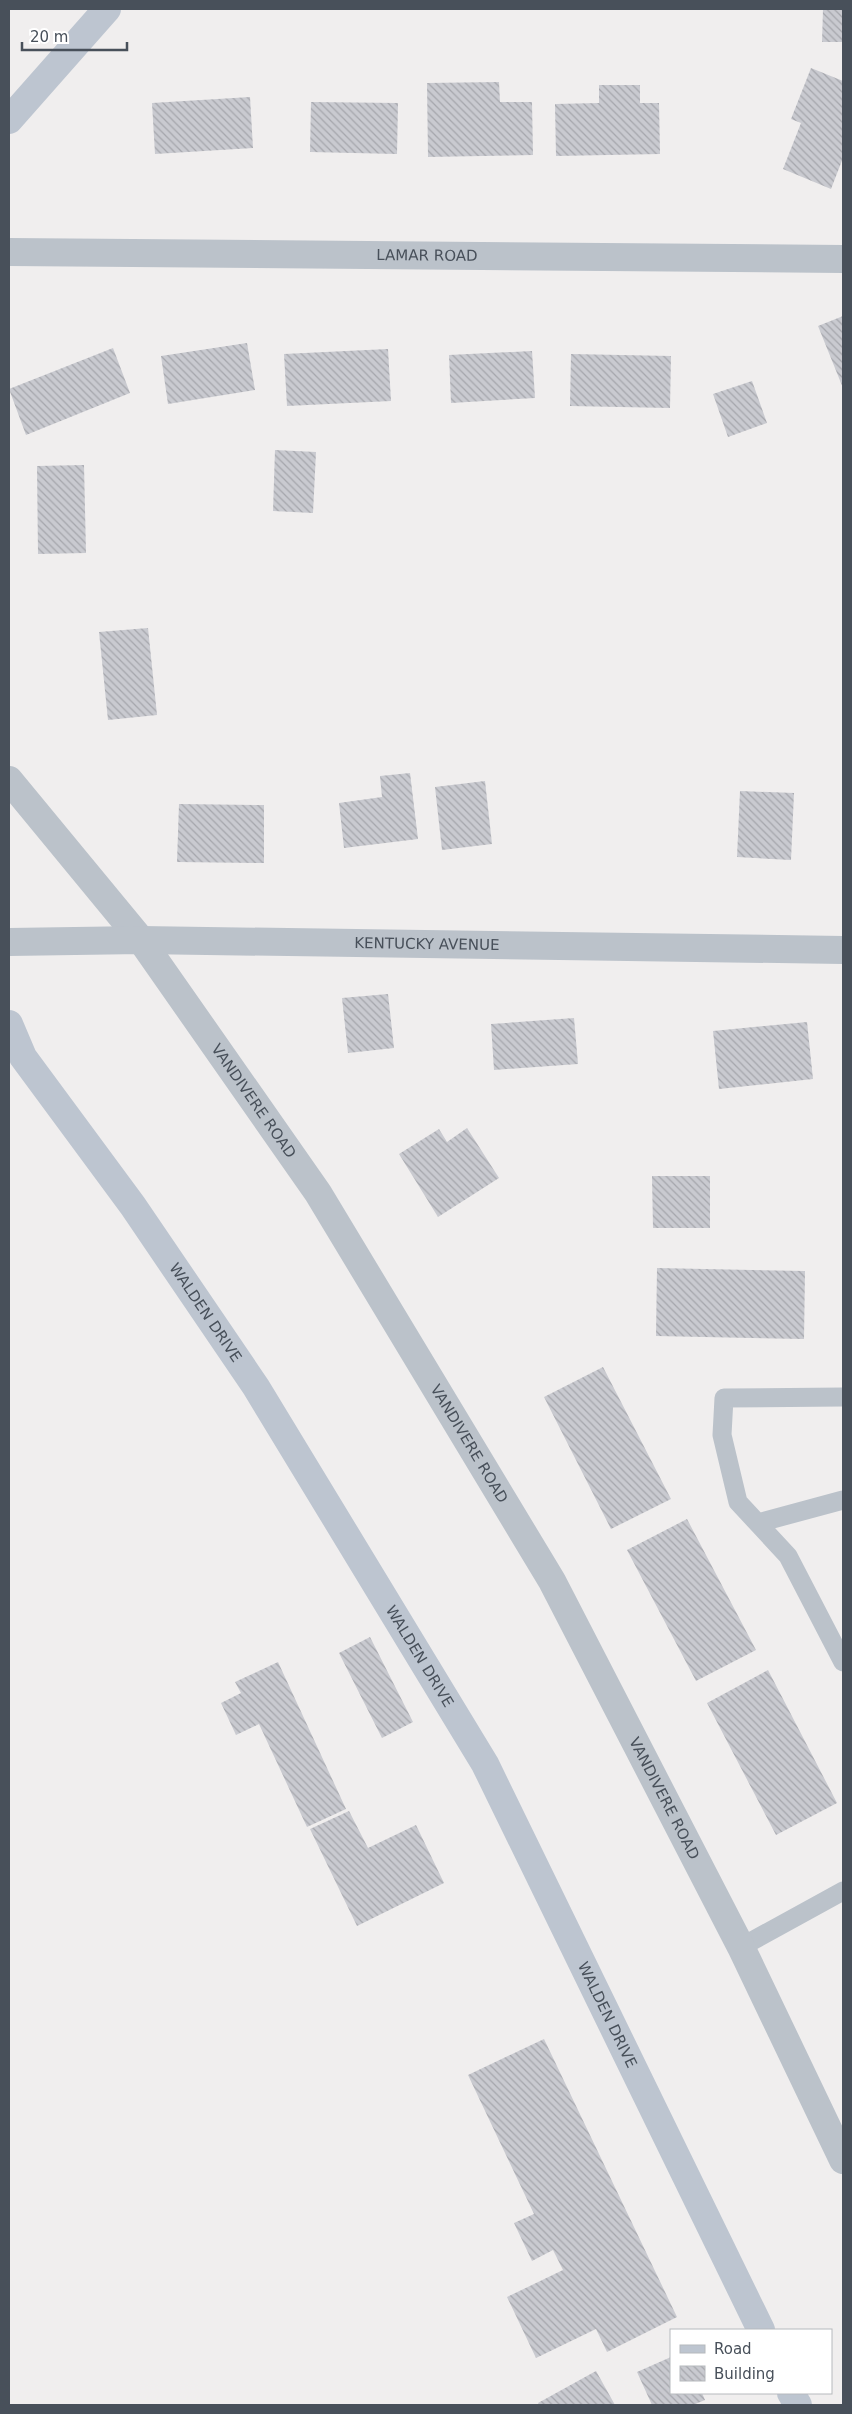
<svg xmlns="http://www.w3.org/2000/svg" width="852" height="2414" viewBox="0 0 852 2414" font-family="'DejaVu Sans',sans-serif">
  <style>
    .building { fill: url(#building-back-hatch) }
    .lines { fill: none; stroke-linecap: round; stroke-linejoin: round }
    .lane { stroke: #bbc2ca; stroke-width: 19 }
    .street { stroke: #bbc2ca; stroke-width: 28 }
    .secondary { stroke: #bdc5d0; stroke-width: 28 }
    .labels { text-anchor: middle; dominant-baseline: central; stroke-width: 4.5; stroke-linejoin: round; paint-order: stroke }
    .street-label { font-size: 15px; fill: #48505a; stroke: #fff }
  </style>
  <defs>
    <pattern id="building-back-hatch" width="6" height="6" patternUnits="userSpaceOnUse" patternTransform="scale(1.25)"><rect width="6" height="6" fill="#c9cad0"/><path d="M-1 5l2 2M0 0l6 6M5-1l2 2" fill="none" stroke="#a5a6ac"/></pattern>
  </defs>
  <rect width="100%" height="100%" fill="#f0eeee"/>
  <!-- building -->
  <path class="building" d="M823,9H843V42H822Z
    M811,68L843,81V158L831,189L783,169L801,123L791,119Z
    M499,82L500,102H532L533,155L428,157L427,83Z
    M599,85H640V103H659L660,154L556,156L555,104L599,103Z
    M250,97L253,148L155,154L152,103Z
    M311,102L398,103L397,154L310,152Z
    M843,316V388L818,326Z
    M247,343L255,390L168,404L161,356Z
    M113,348L130,393L26,435L9,389Z
    M388,349L391,401L287,406L284,354Z
    M532,351L535,398L451,403L449,355Z
    M571,354L671,356L670,408L570,406Z
    M752,381L767,423L728,437L713,394Z
    M275,450L316,452L313,513L273,511Z
    M84,465L86,553L38,554L37,466Z
    M148,628L157,715L108,720L99,632Z
    M410,773L418,839L344,848L339,803L382,797L380,776Z
    M485,781L492,844L442,850L435,787Z
    M740,791L794,793L791,860L737,857Z
    M179,804L264,805V863L177,862Z
    M388,994L394,1048L348,1053L342,998Z
    M574,1018L578,1064L494,1070L491,1024Z
    M807,1022L813,1079L719,1089L713,1031Z
    M467,1128L499,1178L438,1217L399,1154L439,1129L447,1142Z
    M652,1176H710V1228H653Z
    M657,1268L805,1271L804,1339L656,1336Z
    M603,1367L671,1499L611,1529L544,1397Z
    M687,1519L756,1650L696,1681L627,1550Z
    M370,1637L413,1722L382,1738L339,1653Z
    M278,1662L346,1809L307,1827L259,1724L236,1735L221,1703L241,1693L235,1682Z
    M768,1670L837,1803L776,1835L707,1703Z
    M349,1811L368,1848L416,1825L444,1883L357,1926L310,1829Z
    M544,2039L677,2317L607,2352L596,2329L536,2358L507,2297L563,2270L553,2250L532,2261L514,2223L534,2214L468,2075Z
    M671,2357V2393H702L705,2400L693,2405H652L637,2372Z
    M596,2371L615,2405H539L538,2403Z"/>
  <g class="lines">
    <!-- lane -->
    <path class="lane" d="M843,1397L724,1398L722,1435L738,1502L788,1556L843,1662
      M758,1523L843,1500
      M741,1947L843,1891"/>
    <!-- street -->
    <g class="street">
      <path id="s1" d="M9,252L843,259"/>
      <path id="s2" d="M9,780L141,940L318,1193L552,1581L741,1947L843,2160"/>
      <path id="s3" d="M9,942L141,940L843,950"/>
    </g>
    <!-- secondary -->
    <g class="secondary">
      <path d="M9,120L107,9"/>
      <path id="s4" d="M9,1024L23,1057L133,1206L256,1387L485,1764L761,2330"/>
      <path d="M791,2393L798,2405"/>
    </g>
  </g>
  <g class="labels">
    <!-- street labels -->
    <g class="street-label">
      <text stroke="none"><textPath href="#s1" startOffset="418">LAMAR ROAD</textPath></text>
      <text stroke="none"><textPath href="#s3" startOffset="418">KENTUCKY AVENUE</textPath></text>
      <text stroke="none"><textPath href="#s2" startOffset="404">VANDIVERE ROAD</textPath></text>
      <text stroke="none"><textPath href="#s4" startOffset="350">WALDEN DRIVE</textPath></text>
      <text stroke="none"><textPath href="#s2" startOffset="809">VANDIVERE ROAD</textPath></text>
      <text stroke="none"><textPath href="#s4" startOffset="755">WALDEN DRIVE</textPath></text>
      <text stroke="none"><textPath href="#s2" startOffset="1214">VANDIVERE ROAD</textPath></text>
      <text stroke="none"><textPath href="#s4" startOffset="1160">WALDEN DRIVE</textPath></text>
    </g>
  </g>
  <!-- border -->
  <rect width="852" height="2414" fill="none" stroke="#48505a" stroke-width="20"/>
  <!-- legend -->
  <rect x="670" y="2329" width="162" height="65" fill="#ffffff" stroke="#b6b9bd"/>
  <rect x="680" y="2345" width="25" height="8" fill="#bdc5d0" stroke="#b6b9bd"/>
  <text x="714" y="2354" font-size="15" fill="#48505a">Road</text>
  <rect x="680" y="2366" width="25" height="15" fill="url(#building-back-hatch)" stroke="#b6b9bd"/>
  <text x="714" y="2379" font-size="15" fill="#48505a">Building</text>
  <!-- scale -->
  <path d="M22 42v8h105v-8" fill="none" stroke="#48505a" stroke-width="2.5"/>
  <text x="30" y="42" font-size="15" fill="#48505a" stroke="#ffffff" stroke-width="4" paint-order="stroke">20 m</text>
</svg>
